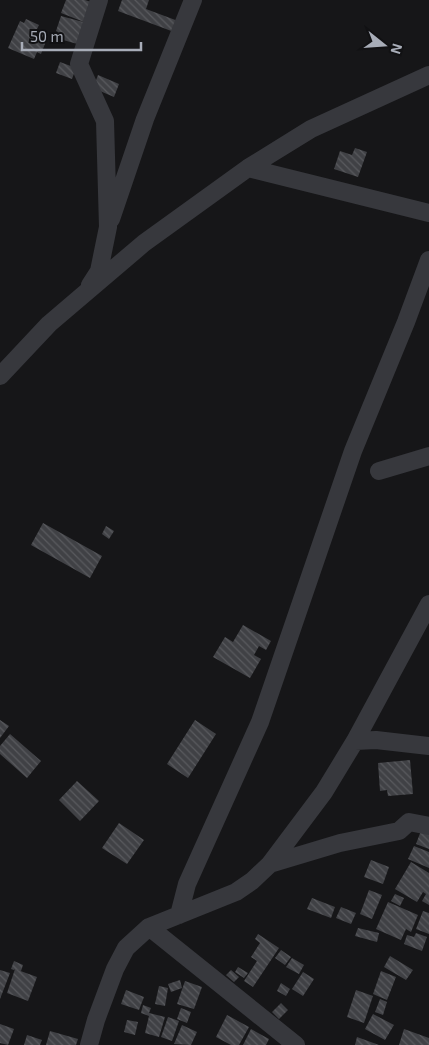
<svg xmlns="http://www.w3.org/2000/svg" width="429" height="1045" viewBox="0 0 429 1045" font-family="'Exo 2',sans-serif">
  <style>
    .building { fill: url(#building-back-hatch) }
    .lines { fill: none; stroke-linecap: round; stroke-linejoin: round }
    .minor { stroke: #37383d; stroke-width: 18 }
  </style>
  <defs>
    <pattern id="building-back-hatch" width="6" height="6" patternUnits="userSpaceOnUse" patternTransform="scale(1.25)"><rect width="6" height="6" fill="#404145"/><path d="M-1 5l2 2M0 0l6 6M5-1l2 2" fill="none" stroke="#595a5e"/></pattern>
  </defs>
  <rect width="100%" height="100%" fill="#161618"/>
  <!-- building -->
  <path class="building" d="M66,0H85L91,2L84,22L61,13Z
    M122,0H149L146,9L178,21L174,32L118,11Z
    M61,16L87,23L81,45L56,38L58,32L56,31Z
    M26,19L39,25L36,31L44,34L41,40L46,41L41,54L37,52L34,59L8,48L20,21L24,23Z
    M60,62L76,68L72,79L56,73Z
    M98,75L119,84L114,97L93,88Z
    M355,148L367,152L358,177L334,169L340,151L352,155Z
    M43,523L102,556L90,578L31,545Z
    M106,526L114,531L109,539L102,534Z
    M243,625L271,641L266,650L259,646L254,655L261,659L250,678L213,657L225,637L233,642Z
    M0,720L9,726L0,738Z
    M195,720L216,734L188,778L167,764Z
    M10,734L41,761L27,778L0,754V746Z
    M410,760L413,794L388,796L387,790L380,791L378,763Z
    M77,781L99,801L80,821L59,800Z
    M119,823L144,840L127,864L102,848Z
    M422,828L429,831V849L416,844Z
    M414,846L429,852V868L408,859Z
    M371,860L389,867L383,884L364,877Z
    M411,862L429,873V905L422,901L426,894L423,892L417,902L395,889Z
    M369,890L382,895L372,919L360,914Z
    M395,894L404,898L400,906L391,901Z
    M312,898L335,907L331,918L307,909Z
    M388,902L418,915L411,932L406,929L401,940L376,929Z
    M341,907L356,913L351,924L336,918Z
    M423,911L429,913V934L416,929Z
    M358,928L379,933L377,942L355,936Z
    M416,933L427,937L422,951L404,944L407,935L414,937Z
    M258,934L279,948L253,987L244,981L257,961L251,957L260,943L255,939Z
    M281,950L291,957L285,965L275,958Z
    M390,956L413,970L406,980L384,967Z
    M292,958L304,965L299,974L286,967Z
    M14,961L23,965L21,971L15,969L14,970L11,969Z
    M238,967L248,973L244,978L235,972Z
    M15,969L37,977L28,1001L7,993Z
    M0,970L10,973L0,999Z
    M231,970L239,977L234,982L226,975Z
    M381,971L396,977L387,1000L373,994Z
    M303,972L314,979L303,996L292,989Z
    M180,980L182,988L171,992L168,984Z
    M185,981L202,987L194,1009L177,1004Z
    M281,983L290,989L286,996L277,991Z
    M159,986L168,988L165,1006L155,1004Z
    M126,990L144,997L139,1010L121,1004Z
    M356,990L373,996L364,1023L347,1017Z
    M380,999L387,1002L383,1015L375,1012Z
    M281,1003L288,1010L279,1019L272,1012Z
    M143,1005L151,1008L149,1013L165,1017L159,1037L145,1033L149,1016L141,1013Z
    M181,1008L191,1012L187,1023L177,1019Z
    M373,1014L394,1025L385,1040L365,1029Z
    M227,1015L249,1027L239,1045H231L216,1037Z
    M168,1017L179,1021L172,1041L161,1037Z
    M127,1020L138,1022L135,1035L124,1032Z
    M0,1024L14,1029L8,1045L0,1043Z
    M182,1025L197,1032L191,1045L174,1044Z
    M251,1029L269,1039L266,1045H243Z
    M404,1029L429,1038V1045H399Z
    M50,1031L78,1039L76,1045H46Z
    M27,1035L42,1040L40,1045H24Z
    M357,1037L379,1045H355Z"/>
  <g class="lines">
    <!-- minor -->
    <path class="minor" d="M248,168L429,213
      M111,219L145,119L193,0
      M90,285L99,271L108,227L105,121L79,64L99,0
      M0,376L49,324L144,243L248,168L311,129L429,75
      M379,471L429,456
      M355,741L376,740L429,746
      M270,864L340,843L399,831L409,822L429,826
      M179,915L187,884L260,722L353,451L406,322L429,260
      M149,927L296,1045
      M89,1045L96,1020L115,969L126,948L149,927L236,892L252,881L270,864L324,792L355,741L429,604"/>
  </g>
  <!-- north arrow -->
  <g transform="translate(384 45) rotate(107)" stroke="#111113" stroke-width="4" paint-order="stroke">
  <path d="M0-4L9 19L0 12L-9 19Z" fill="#a8adb8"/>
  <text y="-8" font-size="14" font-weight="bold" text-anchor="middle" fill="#a8adb8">N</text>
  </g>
  <!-- scale -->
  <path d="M22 42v8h119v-8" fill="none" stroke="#a8adb8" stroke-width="2.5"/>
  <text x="30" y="42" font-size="15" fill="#a8adb8" stroke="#111113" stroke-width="4" paint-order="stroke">50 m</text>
</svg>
